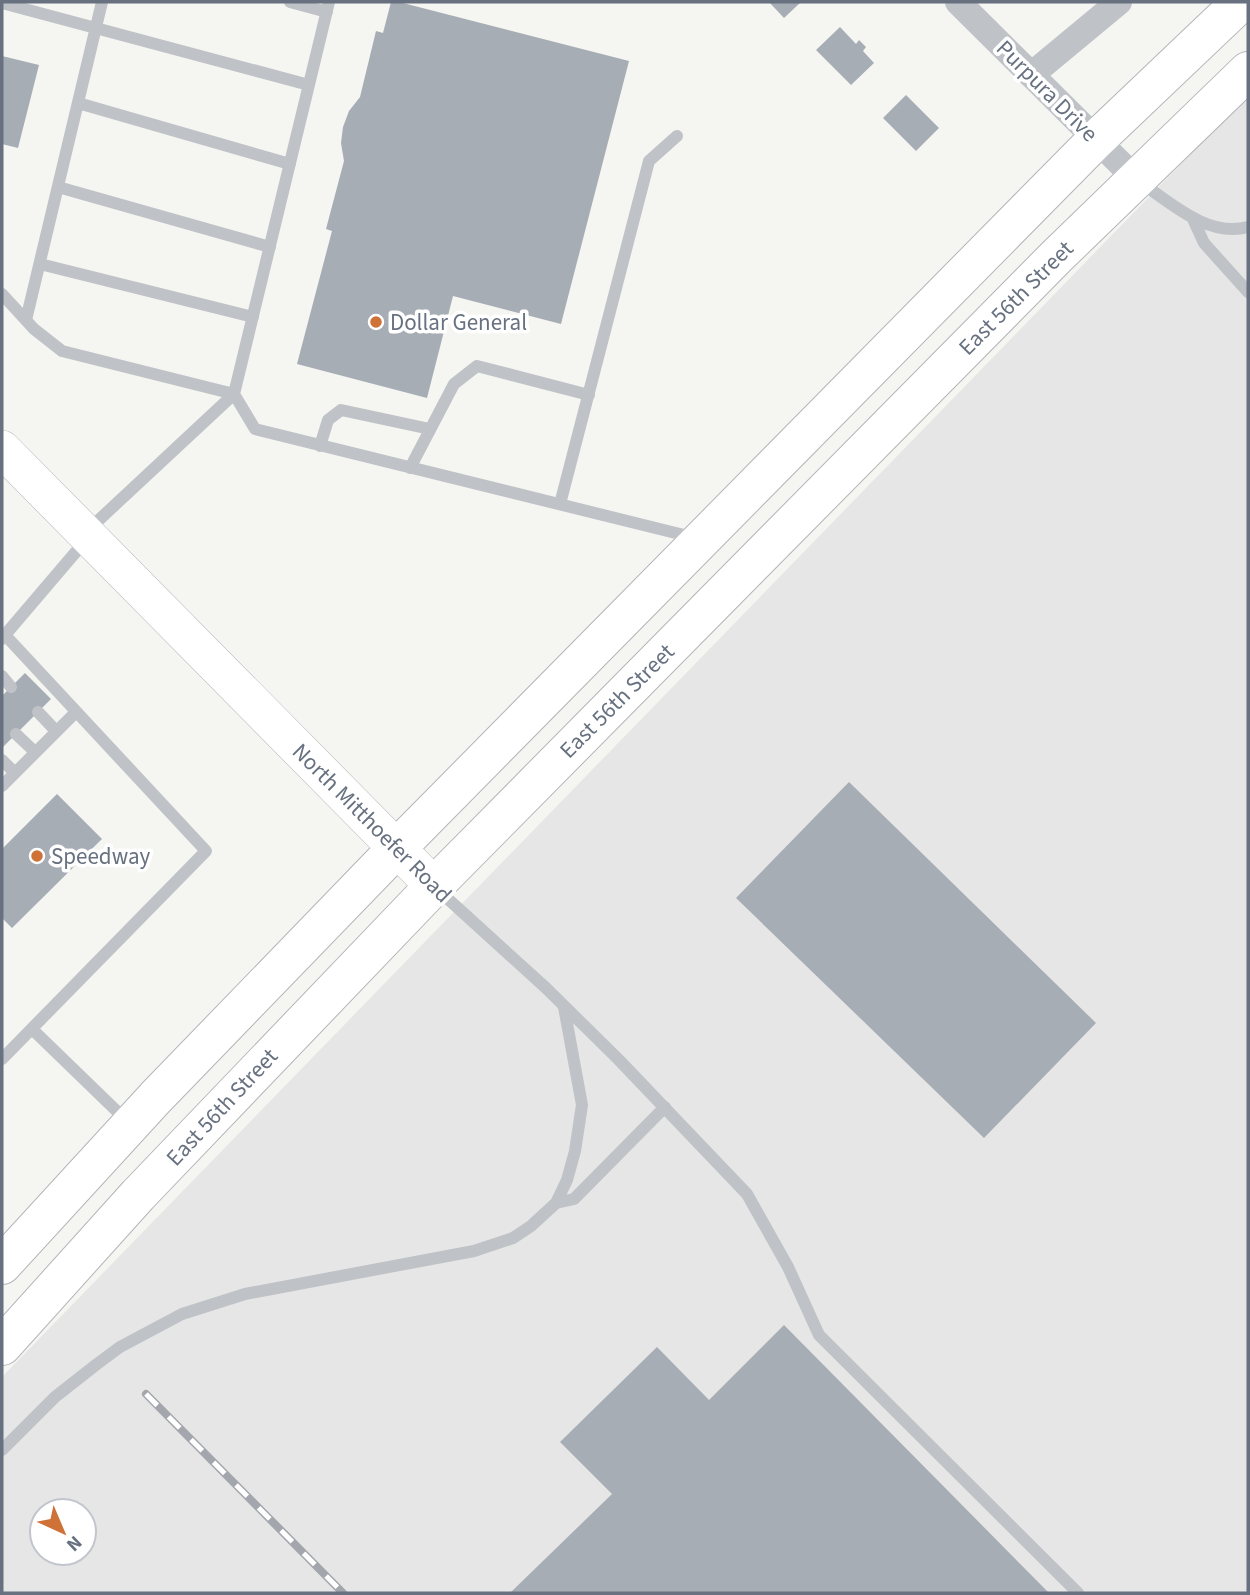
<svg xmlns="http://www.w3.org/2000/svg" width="1250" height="1595" viewBox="0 0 1250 1595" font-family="'Source Sans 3',sans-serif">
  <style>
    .built { fill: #e5e6e5; fill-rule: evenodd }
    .building { fill: #a7adb4 }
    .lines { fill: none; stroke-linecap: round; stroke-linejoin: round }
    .secondary-casing { stroke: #b4b7bc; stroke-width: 38 }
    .primary-casing { stroke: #b3b5ba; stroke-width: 40 }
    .lane { stroke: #bfc2c6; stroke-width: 12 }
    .street { stroke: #bfc2c6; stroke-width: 26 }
    .secondary { stroke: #fff; stroke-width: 37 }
    .primary { stroke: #fff; stroke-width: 38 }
    .rail-casing { stroke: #a3a6ac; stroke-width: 8 }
    .rail { stroke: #fff; stroke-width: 5; stroke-dasharray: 16; stroke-linecap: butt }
    .poi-dot { fill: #cf7238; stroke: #fff; stroke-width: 2.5 }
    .labels { text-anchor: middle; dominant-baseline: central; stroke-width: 7; stroke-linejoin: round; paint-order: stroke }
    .street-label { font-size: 23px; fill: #677180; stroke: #fff }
    .poi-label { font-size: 23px; fill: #677180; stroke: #fff; text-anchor: start }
  </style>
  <rect width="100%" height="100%" fill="#f5f5f2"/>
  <!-- built -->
  <path class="built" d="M1248,95V1593H2V1377ZM42,1511H84V1553H42Z"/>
  <!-- building -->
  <path class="building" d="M391,2H399L629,61L561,324L453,296L427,398L297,364L332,231L326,229L344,161L341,143L343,127L349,111L360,97L376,31L383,33Z
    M769,2H801L784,18Z
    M840,27L856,44L859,40L866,47L863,51L874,63L851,85L816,50Z
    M2,56L39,65L18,148L2,144Z
    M906,95L939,128L916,151L883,118Z
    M25,673L51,699L2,748V696Z
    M849,782L1096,1023L984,1138L736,898Z
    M57,794L102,839L12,928L2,918V849Z
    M784,1325L1049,1593H510L612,1494L560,1442L657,1347L709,1400Z"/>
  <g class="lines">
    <defs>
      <path id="secondary" d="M2,449L434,886"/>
      <path id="primary" d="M2,1265L156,1097L396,849L1096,140L1241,2
        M2,1346L138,1195L434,886L1057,256L1248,71"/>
    </defs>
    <!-- secondary casing -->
    <use href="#secondary" class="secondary-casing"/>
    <!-- primary casing -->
    <use href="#primary" class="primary-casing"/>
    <!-- lane -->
    <path class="lane" d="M290,2L327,12
      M329,2L234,394L255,429L696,538
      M2,3L309,85
      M78,103L290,164
      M1140,182C1171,203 1208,238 1248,227
      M58,187L270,247
      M1193,219L1204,243L1248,292
      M40,264L253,317
      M2,294L34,329L62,351L234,394L87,531
      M26,320L102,2
      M320,446L328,420L341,410L430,429
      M410,468L454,384L477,366L589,395
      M560,504L649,161L677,136
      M5,635L86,540
      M2,639L5,635L206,851L2,1059
      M2,676L11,687
      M38,712L56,731
      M16,734L35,752
      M2,760L15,773
      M2,786L76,712
      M437,889L546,988L619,1060L747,1194L788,1267L819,1335L1078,1593
      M32,1029L128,1122
      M556,1203L574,1199L665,1107
      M2,1450L55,1397L97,1364L120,1347L182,1314L245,1294L474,1251L513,1238L531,1226L556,1203L567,1180L575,1151L582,1105L564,1007"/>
    <!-- street -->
    <path class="street" d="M958,2L1136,179
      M1031,75L1119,2"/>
    <!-- secondary -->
    <use href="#secondary" class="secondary"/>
    <!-- primary -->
    <use href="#primary" class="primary"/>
    <defs>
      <path id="rail" d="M146,1394L343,1593"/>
    </defs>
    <!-- rail casing -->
    <use href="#rail" class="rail-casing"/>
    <!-- rail -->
    <use href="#rail" class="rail"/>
  </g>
  <!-- markers -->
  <g class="poi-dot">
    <circle cx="376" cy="322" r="7"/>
    <circle cx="37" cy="856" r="7"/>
  </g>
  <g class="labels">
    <!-- street labels -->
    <g class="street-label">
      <text transform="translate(1047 91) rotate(45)">Purpura Drive</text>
      <text transform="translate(1016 298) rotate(-45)">East 56th Street</text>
      <text transform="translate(617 701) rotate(-45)">East 56th Street</text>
      <text transform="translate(372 823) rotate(45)">North Mitthoefer Road</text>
      <text transform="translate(222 1107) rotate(-47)">East 56th Street</text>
    </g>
    <!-- poi labels -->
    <g class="poi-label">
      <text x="390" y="322">Dollar General</text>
      <text x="51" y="856">Speedway</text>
    </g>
  </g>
  <!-- border -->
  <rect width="1250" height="1595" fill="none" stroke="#677180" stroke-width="7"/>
  <!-- north arrow -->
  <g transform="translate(63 1532) rotate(136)"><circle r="33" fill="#ffffff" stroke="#c2c6cc" stroke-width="2"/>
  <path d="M0-5L12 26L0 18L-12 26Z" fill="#cf7238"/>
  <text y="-10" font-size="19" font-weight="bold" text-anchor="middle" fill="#677180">N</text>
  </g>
</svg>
